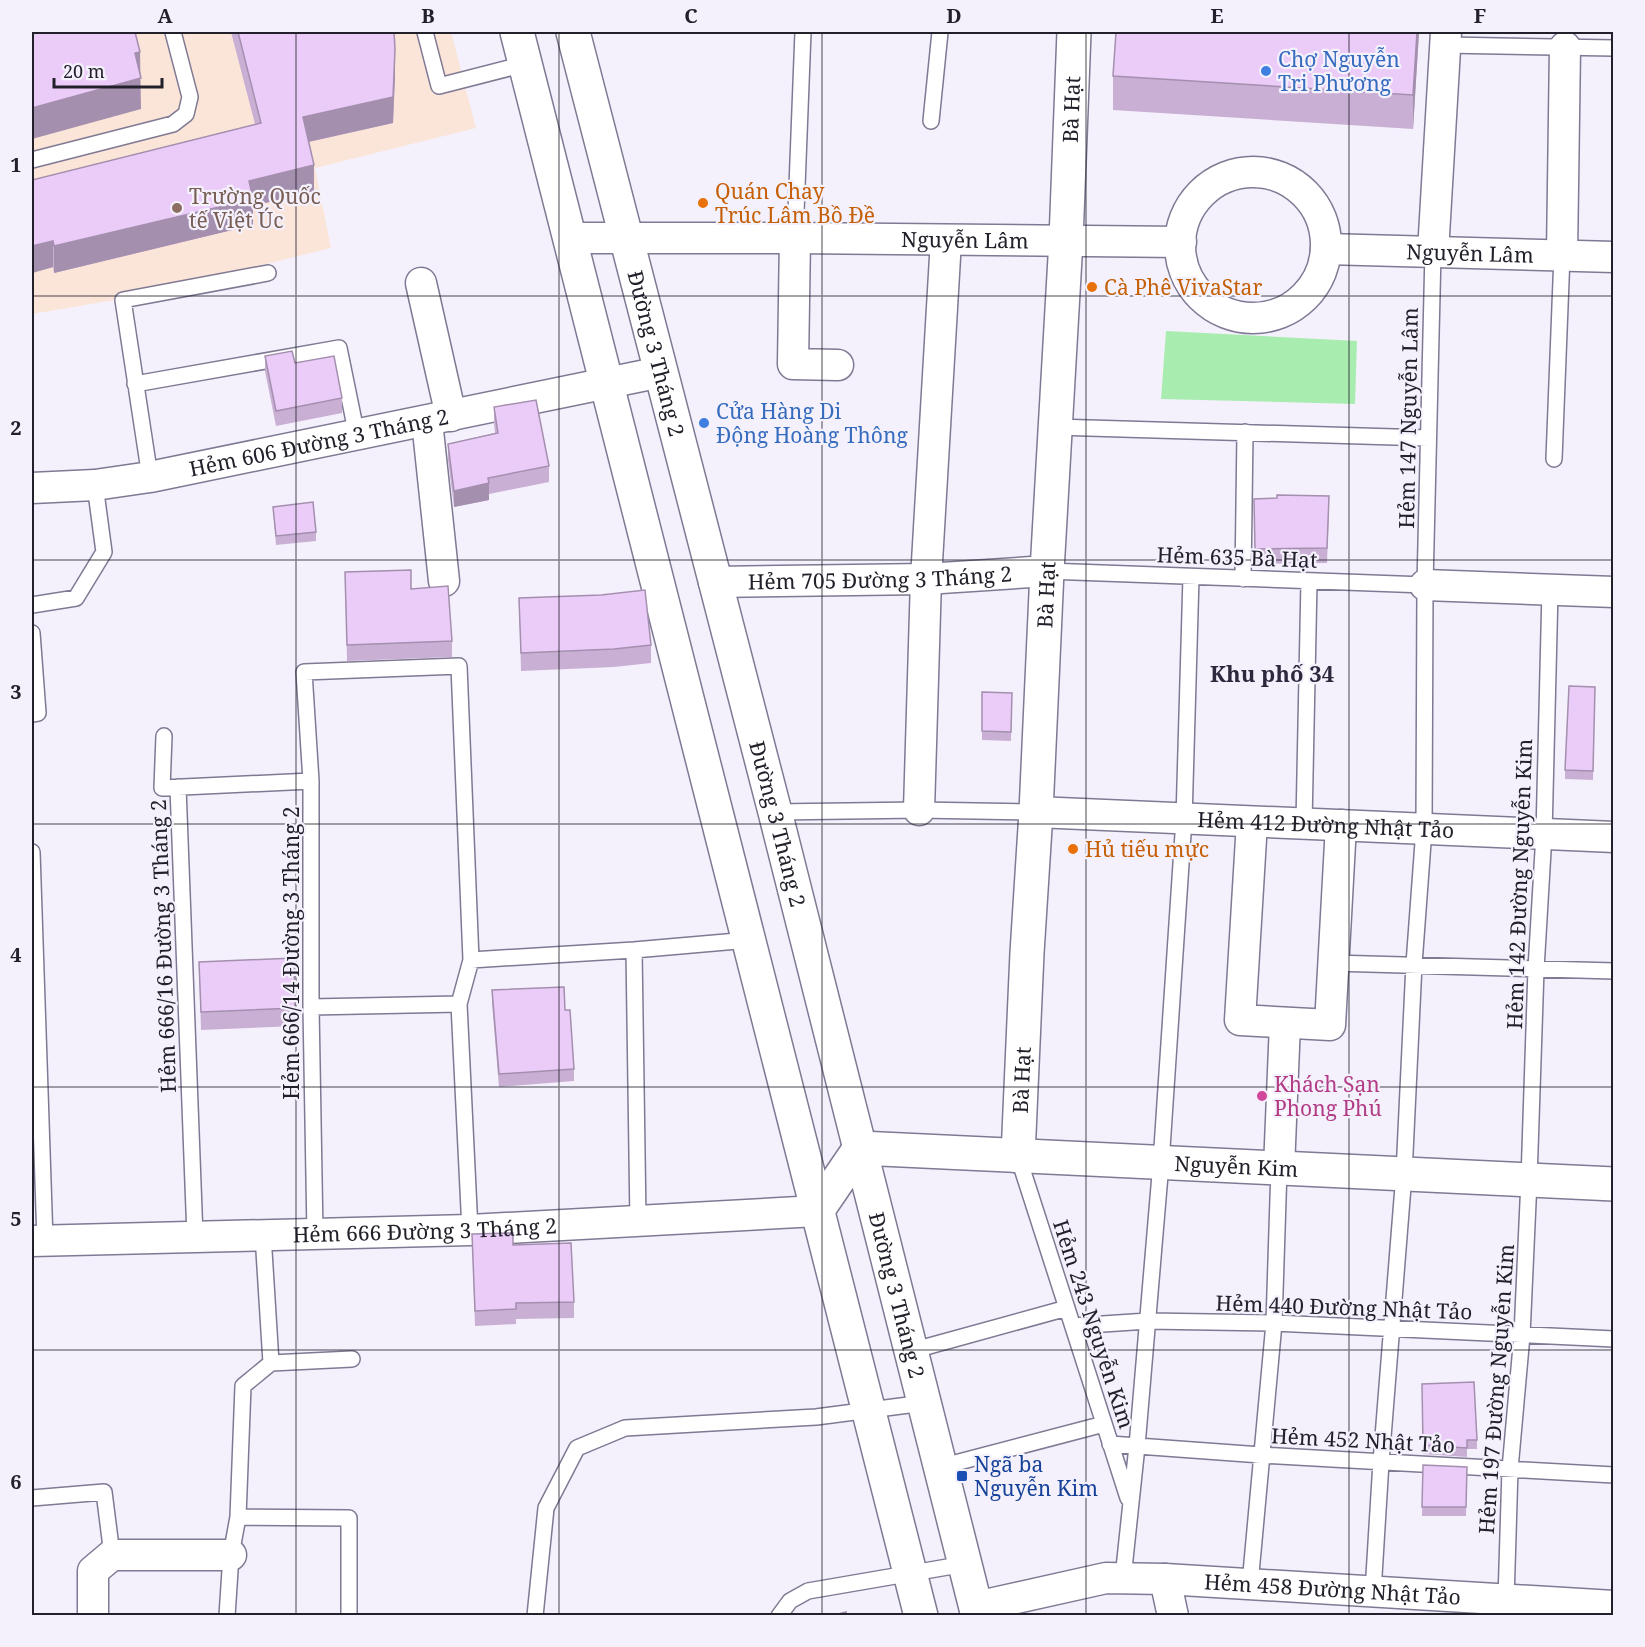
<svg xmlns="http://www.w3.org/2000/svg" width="1645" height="1647" viewBox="0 0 1645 1647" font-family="'Noto Serif',serif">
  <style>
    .education { fill: #fbe4d8 }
    .park { fill: #a8ecb0 }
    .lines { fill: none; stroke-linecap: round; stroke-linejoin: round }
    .lane-casing { stroke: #7f7993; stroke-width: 18 }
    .street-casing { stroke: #7f7993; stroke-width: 33 }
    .secondary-casing { stroke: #7f7993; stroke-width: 36 }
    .primary-casing { stroke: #7f7993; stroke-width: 36 }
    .lane { stroke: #fff; stroke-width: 15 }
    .street { stroke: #fff; stroke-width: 30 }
    .secondary { stroke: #fff; stroke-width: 33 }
    .primary { stroke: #fff; stroke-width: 33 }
    .wall { fill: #caafd5 }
    .shaded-wall { fill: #a48fae }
    .building { fill: #ebccf8; stroke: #a48fae; stroke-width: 1.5 }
    .grid { fill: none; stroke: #22202a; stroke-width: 1.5; stroke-opacity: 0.55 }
    .shop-dot { fill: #3f7fe0; stroke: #f4f1fd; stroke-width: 2 }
    .food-dot { fill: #e8710a; stroke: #f4f1fd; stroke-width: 2 }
    .education-dot { fill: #8d6e63; stroke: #f4f1fd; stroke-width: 2 }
    .hotel-dot { fill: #d1479c; stroke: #f4f1fd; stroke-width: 2 }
    .transit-dot { fill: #1a4fb4; stroke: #f4f1fd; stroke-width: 2 }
    .labels { text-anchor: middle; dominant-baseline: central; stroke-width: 4.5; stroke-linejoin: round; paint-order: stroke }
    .shop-label { font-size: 21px; fill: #366cbe; stroke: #f4f1fd; text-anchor: start }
    .street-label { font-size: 21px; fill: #22202a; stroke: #f4f1fd }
    .food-label { font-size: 21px; fill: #c56008; stroke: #f4f1fd; text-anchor: start }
    .education-label { font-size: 21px; fill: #785e54; stroke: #f4f1fd; text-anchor: start }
    .hotel-label { font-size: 21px; fill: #b23c85; stroke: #f4f1fd; text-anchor: start }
    .transit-label { font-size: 21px; fill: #164399; stroke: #f4f1fd; text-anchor: start }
    .neighbourhood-label { font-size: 22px; font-weight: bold; fill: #2e283e; stroke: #f4f1fd }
    .neatline { fill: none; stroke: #22202a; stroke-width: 2 }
    .grid-label { font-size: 20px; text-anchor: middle; font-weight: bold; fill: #22202a }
  </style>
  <rect width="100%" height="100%" fill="#f4f1fd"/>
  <!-- education -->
  <path class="education" d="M32,32H451L476,128L315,168L331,248L132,297L32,314Z"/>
  <!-- park -->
  <path class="park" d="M1166,331L1357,341L1355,404L1161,399Z"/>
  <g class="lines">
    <defs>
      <path id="lane" d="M425,32L439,86L525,64
        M1445,45L1614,48
        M931,121L940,32
        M32,160L173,124L186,114L190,97L173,32
        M795,238L803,32
        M135,384L339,348L357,436
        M1055,427L1428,438
        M1554,459L1562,255
        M150,477L123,300L268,273
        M1047,571L1425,585
        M1243,579L1245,432
        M32,605L76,598L104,552L95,485
        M32,633L38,713L32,714
        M164,736L162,788L311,781
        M178,787L195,1237
        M775,812L919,810L1036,812
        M1304,823L1309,581
        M32,852L45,1241
        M634,950L638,1221
        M471,960L634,950L749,940
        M1333,963L1614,971
        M311,1007L459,1004
        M1018,1156L1128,1498
        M315,1234L311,1007V781L304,672L459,666L471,960L459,1004L470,1230
        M263,1235L271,1363
        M1073,1326L1148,1321L1274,1323L1614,1339
        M911,1351L1067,1308
        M1110,1444L1261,1455L1614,1475
        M940,1467L1104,1424
        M32,1498L104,1492L112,1555
        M238,1517L349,1518V1616
        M1123,1578L1137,1446L1161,1163L1184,819L1191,577
        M1250,1584L1274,1323L1279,1168
        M1373,1592L1381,1462L1404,1174L1414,964L1424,829L1425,585L1433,252
        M1506,1600L1510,1469L1522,1335L1529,1180L1536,969L1544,834L1550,590
        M227,1616L231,1555L238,1517L243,1386L271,1363L352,1359
        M535,1616L546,1508L577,1448L625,1428L816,1417L924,1403
        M779,1616L790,1601L808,1591L965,1564"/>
      <g id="street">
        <circle cx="1253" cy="245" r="73"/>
        <path id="s1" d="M569,238H795L1181,242"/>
        <path d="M795,238L793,364L838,365"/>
        <path id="s2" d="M1326,249L1614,257"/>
        <path d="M1433,252L1446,32"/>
        <path d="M1562,255L1565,47"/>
        <path d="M421,283L451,416"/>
        <path d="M427,421L444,581"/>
        <path id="s3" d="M32,488L95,485L150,477L661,372"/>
        <path id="s4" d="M714,582L926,579L1047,571"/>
        <path d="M1425,585L1614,592"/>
        <path d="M919,810L926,579L946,240"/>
        <path id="s5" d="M1036,812L1614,837"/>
        <path d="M1252,822L1240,1020L1330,1025L1341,825"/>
        <path d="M1279,1168L1285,1023"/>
        <path id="s6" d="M32,1241L470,1230L817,1211"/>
        <path d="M1165,1579L1173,1616"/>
        <path id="s7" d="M976,1607L1106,1578L1165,1579L1614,1606"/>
        <path d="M93,1616V1571L112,1555H231"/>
      </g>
      <g id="secondary">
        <path id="s8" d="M1018,1156L1027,953L1036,812L1047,571L1066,240L1074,32"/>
        <path id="s9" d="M817,1211L860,1148L1614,1184"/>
      </g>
      <g id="primary">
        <path d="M517,32L921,1616"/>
        <path id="s10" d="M573,32L775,812L978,1616"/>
      </g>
    </defs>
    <!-- lane casing -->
    <use href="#lane" class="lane-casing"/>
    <!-- street casing -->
    <use href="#street" class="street-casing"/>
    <!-- secondary casing -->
    <use href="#secondary" class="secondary-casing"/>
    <!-- primary casing -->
    <use href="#primary" class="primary-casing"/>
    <!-- lane -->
    <use href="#lane" class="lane"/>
    <!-- street -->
    <use href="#street" class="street"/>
    <!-- secondary -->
    <use href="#secondary" class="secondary"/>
    <!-- primary -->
    <use href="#primary" class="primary"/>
  </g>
  <!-- wall -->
  <path class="wall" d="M231,32H394L395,75L393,123L309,142L314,191L253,206V225L54,273L53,267L32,273V180L255,124Z
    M1116,32H1419L1413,129L1113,110V76Z
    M265,356L295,363L342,398V413L276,426L265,371Z
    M494,407L549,466V482L489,494V500L454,507L448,460V444L495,433L494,424Z
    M1254,499L1329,511L1327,563L1255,564Z
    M273,507L316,532V541L276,545Z
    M345,572L411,589L452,641V657L347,661Z
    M519,598L651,645V663L614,667L521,671Z
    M1595,687L1593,780L1565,779V770Z
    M982,692L1012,693L1011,741L982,740Z
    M199,962L295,1008V1026L201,1030Z
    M492,990L565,1010L574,1069V1081L499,1087L492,1003Z
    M472,1234L513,1245L574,1302V1318L516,1319V1324L475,1326Z
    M1422,1384L1477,1440V1449H1467V1457L1423,1454Z
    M1423,1465L1467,1467L1466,1516H1422Z"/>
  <!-- shaded-wall -->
  <path class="shaded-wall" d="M1417,32H1419L1413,129V95Z
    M395,49V75L393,123L303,143V117Z
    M140,52L141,109L32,139V108L135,53Z
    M314,165V191L253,206V225L54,273V246L249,181Z
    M53,241V267L32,273V246Z
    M489,483V500L454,507V491Z"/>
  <!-- building -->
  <path class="building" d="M32,32H135L140,52L135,53L141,78L32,108Z
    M238,32H394L395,49L393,97L303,117L314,165L249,181L253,199L54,246L53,241L32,246V180L261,123Z
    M1116,32H1417L1413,95L1113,76Z
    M292,351L295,363L334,356L342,398L276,411L265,356Z
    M536,400L549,466L488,478L489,483L454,491L448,444L498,433L494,407Z
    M1277,495L1329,496L1327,548L1255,549L1254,499L1277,498Z
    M313,502L316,532L276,536L273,507Z
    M411,570V589L448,586L452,641L347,645L345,572Z
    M645,590L651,645L614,649L521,653L519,598L601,595Z
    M1569,686L1595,687L1593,771L1565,770Z
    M982,692L1012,693L1011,732L982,731Z
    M294,958L295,1008L201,1012L199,962Z
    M564,987L565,1010H570L574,1069L499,1074L492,990Z
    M513,1233V1245L571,1243L574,1302L516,1303V1309L475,1311L472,1234Z
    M1474,1382L1477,1440H1467V1448L1423,1445L1422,1384Z
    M1423,1465L1467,1467L1466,1507H1422Z
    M846,1612L847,1616H831Z"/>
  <!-- grid -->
  <path class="grid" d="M296,32V1616M559,32V1616M822,32V1616M1086,32V1616M1349,32V1616M32,296H1614M32,560H1614M32,824H1614M32,1087H1614M32,1350H1614"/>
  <!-- markers -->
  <g class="shop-dot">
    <circle cx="1266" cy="71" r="6"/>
    <circle cx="704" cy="423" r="6"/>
  </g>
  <g class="food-dot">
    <circle cx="703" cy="203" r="6"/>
    <circle cx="1092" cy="287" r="6"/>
    <circle cx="1073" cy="849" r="6"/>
  </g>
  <circle class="education-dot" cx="177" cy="208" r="6"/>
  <circle class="hotel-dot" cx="1262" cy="1096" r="6"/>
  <rect class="transit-dot" x="956" y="1470" width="12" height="12" rx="3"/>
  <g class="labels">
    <!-- shop labels -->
    <g class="shop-label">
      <text x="1278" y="59">Chợ Nguyễn<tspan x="1278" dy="24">Tri Phương</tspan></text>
      <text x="716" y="411">Cửa Hàng Di<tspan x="716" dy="24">Động Hoàng Thông</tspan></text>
    </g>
    <!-- street labels -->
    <g class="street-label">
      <text stroke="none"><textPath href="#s8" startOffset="1048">Bà Hạt</textPath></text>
      <text stroke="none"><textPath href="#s1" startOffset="396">Nguyễn Lâm</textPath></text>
      <text stroke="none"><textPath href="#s2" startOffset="144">Nguyễn Lâm</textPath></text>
      <text stroke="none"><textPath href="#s10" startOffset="332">Đường 3 Tháng 2</textPath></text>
      <text transform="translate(1408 418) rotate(-89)">Hẻm 147 Nguyễn Lâm</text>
      <text stroke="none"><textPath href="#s3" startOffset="291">Hẻm 606 Đường 3 Tháng 2</textPath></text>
      <text transform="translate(1237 557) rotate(2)">Hẻm 635 Bà Hạt</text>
      <text stroke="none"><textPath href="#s4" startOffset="166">Hẻm 705 Đường 3 Tháng 2</textPath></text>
      <text stroke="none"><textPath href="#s8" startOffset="562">Bà Hạt</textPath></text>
      <text stroke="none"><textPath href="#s10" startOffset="818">Đường 3 Tháng 2</textPath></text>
      <text stroke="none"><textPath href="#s5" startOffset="290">Hẻm 412 Đường Nhật Tảo</textPath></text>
      <text transform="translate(1519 884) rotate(-88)">Hẻm 142 Đường Nguyễn Kim</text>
      <text transform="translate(163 946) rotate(-92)">Hẻm 666/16 Đường 3 Tháng 2</text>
      <text transform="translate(291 953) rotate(-90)">Hẻm 666/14 Đường 3 Tháng 2</text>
      <text stroke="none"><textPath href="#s8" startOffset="76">Bà Hạt</textPath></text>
      <text stroke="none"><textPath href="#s9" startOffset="453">Nguyễn Kim</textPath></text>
      <text stroke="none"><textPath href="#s6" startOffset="393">Hẻm 666 Đường 3 Tháng 2</textPath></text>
      <text stroke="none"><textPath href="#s10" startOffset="1304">Đường 3 Tháng 2</textPath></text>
      <text transform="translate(1344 1307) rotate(2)">Hẻm 440 Đường Nhật Tảo</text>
      <text transform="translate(1094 1324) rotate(72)">Hẻm 243 Nguyễn Kim</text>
      <text transform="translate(1496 1389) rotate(-86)">Hẻm 197 Đường Nguyễn Kim</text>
      <text transform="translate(1363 1440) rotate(3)">Hẻm 452 Nhật Tảo</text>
      <text stroke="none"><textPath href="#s7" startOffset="360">Hẻm 458 Đường Nhật Tảo</textPath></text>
    </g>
    <!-- food labels -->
    <g class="food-label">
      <text x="715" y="191">Quán Chay<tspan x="715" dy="24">Trúc Lâm Bồ Đề</tspan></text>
      <text x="1104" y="287">Cà Phê VivaStar</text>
      <text x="1085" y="849">Hủ tiếu mực</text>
    </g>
    <!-- education labels -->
    <g class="education-label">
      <text x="189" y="196">Trường Quốc<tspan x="189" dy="24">tế Việt Úc</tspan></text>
    </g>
    <!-- hotel labels -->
    <g class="hotel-label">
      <text x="1274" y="1084">Khách Sạn<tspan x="1274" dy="24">Phong Phú</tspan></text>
    </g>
    <!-- transit labels -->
    <g class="transit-label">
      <text x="974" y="1464">Ngã ba<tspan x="974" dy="24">Nguyễn Kim</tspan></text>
    </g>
    <!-- neighbourhood labels -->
    <g class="neighbourhood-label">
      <text x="1272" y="673">Khu phố 34</text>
    </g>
  </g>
  <!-- border -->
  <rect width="1645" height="1647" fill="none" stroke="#f4f1fd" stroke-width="66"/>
  <!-- scale -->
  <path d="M54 78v9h108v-9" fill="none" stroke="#22202a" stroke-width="3"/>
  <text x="63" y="78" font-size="18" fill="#22202a" stroke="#f4f1fd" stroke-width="4.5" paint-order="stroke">20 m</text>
  <rect x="33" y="33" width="1579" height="1581" class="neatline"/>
  <g class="grid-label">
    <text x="165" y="23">A</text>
    <text x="428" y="23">B</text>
    <text x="691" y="23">C</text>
    <text x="954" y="23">D</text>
    <text x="1217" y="23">E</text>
    <text x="1480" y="23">F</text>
    <text x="16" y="172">1</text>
    <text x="16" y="435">2</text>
    <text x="16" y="699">3</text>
    <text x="16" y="962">4</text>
    <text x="16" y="1226">5</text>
    <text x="16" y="1489">6</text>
  </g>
</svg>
